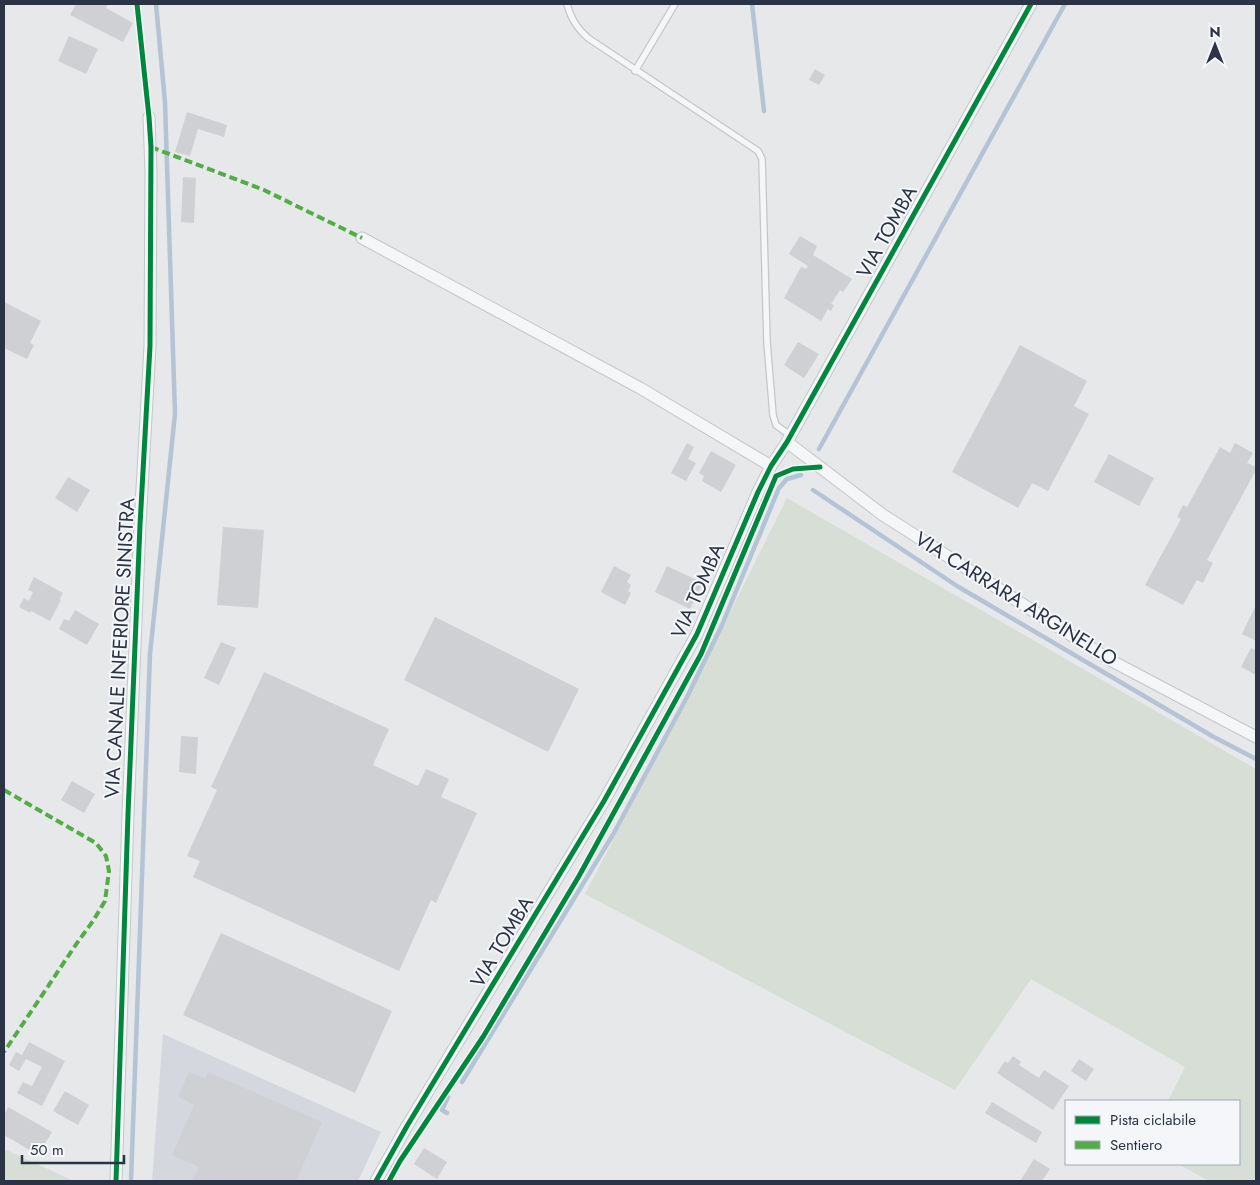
<svg xmlns="http://www.w3.org/2000/svg" width="1260" height="1185" viewBox="0 0 1260 1185" font-family="Jost,sans-serif">
  <style>
    .built { fill: #d4d7dd }
    .green { fill: #d6ded6 }
    .lines { fill: none; stroke-linecap: round; stroke-linejoin: round }
    .stream { stroke: #b4c4d5; stroke-width: 4.5 }
    .building { fill: #ced0d3 }
    .lane-casing { stroke: #c4c6c8; stroke-width: 8 }
    .street-casing { stroke: #c4c6c8; stroke-width: 13 }
    .lane { stroke: #f5f6f7; stroke-width: 5.5 }
    .street { stroke: #f5f6f7; stroke-width: 11 }
    .quiet { stroke: #54ac47; stroke-width: 4; stroke-dasharray: 8 4; stroke-linecap: butt }
    .cycleway-casing { stroke: #f4f6f9; stroke-width: 8 }
    .cycleway { stroke: #00873e; stroke-width: 5 }
    .labels { text-anchor: middle; dominant-baseline: central; stroke-width: 4; stroke-linejoin: round; paint-order: stroke }
    .street-label { font-size: 20px; fill: #2b3445; stroke: #f4f6f9 }
  </style>
  <rect width="100%" height="100%" fill="#e6e8ea"/>
  <!-- built -->
  <path class="built" d="M163,1034L381,1132L358,1181H152Z"/>
  <!-- green -->
  <path class="green" d="M787,498L1256,769V1181H1209L1178,1164H1239V1101H1168L1185,1067L1031,979L955,1090L585,894L688,697Z
    M4,1149L74,1181H4Z"/>
  <g class="lines">
    <!-- stream -->
    <path class="stream" d="M752,4L764,111
      M819,449L1065,4
      M813,490L957,586L1212,736L1256,759
      M462,1082L614,833L687,697L722,625L779,488L787,479L801,475
      M447,1113L442,1110L448,1097
      M131,1181L150,654L175,414L165,102L156,4"/>
  </g>
  <!-- building -->
  <path class="building" d="M76,4H108L106,8L133,23L123,42L70,15Z
    M69,36L98,49L86,74L58,61Z
    M815,69L825,75L819,85L809,80Z
    M187,112L227,125L224,137L198,129L190,156L175,152Z
    M183,177L196,178L194,223L181,222Z
    M800,236L817,246L813,255L852,279L843,292L840,290L831,304L834,305L831,311L828,309L821,321L784,298L801,267L806,269L808,266L789,254Z
    M4,302L41,321L30,343L34,345L27,359L4,348Z
    M798,342L819,354L804,378L784,365Z
    M1020,345L1087,381L1074,406L1089,414L1048,491L1032,483L1018,508L952,472Z
    M687,443L694,447L688,459L696,463L686,481L671,473Z
    M1235,443L1253,453L1247,463L1256,467V470L1207,560L1213,563L1203,583L1197,580L1183,605L1145,585L1181,519L1177,517L1183,505L1187,507L1220,447L1230,453Z
    M711,451L736,465L721,492L702,481L704,476L699,473Z
    M1109,454L1154,478L1139,506L1094,482Z
    M68,477L90,490L77,512L55,498Z
    M223,527L264,530L258,608L217,605Z
    M614,566L631,575L627,582L631,585L628,591L631,593L625,605L601,592Z
    M667,566L703,583L690,609L655,592Z
    M34,577L63,593L60,599L61,600L50,621L31,611L30,613L19,607L24,598L29,601L33,592L28,590Z
    M1256,605V641L1242,634Z
    M75,610L99,624L87,645L59,629L64,619L69,621Z
    M435,617L579,689L548,752L404,680Z
    M221,642L236,648L219,685L204,678Z
    M1251,648L1256,650V675L1241,667Z
    M264,672L389,729L373,765L418,786L426,769L449,779L441,797L477,813L436,903L431,900L399,971L193,877L200,861L187,856L217,790L211,787Z
    M181,736L198,737L196,774L179,772Z
    M72,781L95,794L84,813L61,800Z
    M221,933L392,1011L355,1093L183,1015Z
    M29,1042L65,1061L42,1106L17,1093L23,1082L32,1086L42,1067L26,1059L19,1071L9,1065L16,1052L22,1055Z
    M1013,1056L1021,1062L1019,1065L1039,1078L1044,1070L1069,1086L1053,1110L997,1073L1005,1061L1008,1063Z
    M1079,1059L1094,1069L1086,1081L1071,1071Z
    M189,1072L205,1079L208,1072L322,1122L296,1181H192L199,1167L172,1155L194,1105L178,1097Z
    M65,1091L89,1105L78,1125L53,1111Z
    M992,1102L1042,1132L1036,1143L985,1113Z
    M8,1107L52,1132L38,1155L4,1135V1115Z
    M424,1148L447,1162L437,1179L414,1164Z
    M1034,1159L1050,1169L1042,1181H1020Z"/>
  <g class="lines">
    <defs>
      <path id="lane" d="M567,4C571,19 577,28 588,38L758,151L762,159L767,342L773,415L776,425L791,436
        M635,71L675,4"/>
      <path id="street" d="M362,238L640,388L771,466
        M787,442L883,515L1110,660L1256,737
        M116,1181L128,814L140,525L150,346L151,172L149,117
        M376,1181L407,1126L604,801L697,634L758,492L771,466L787,442L1031,4"/>
    </defs>
    <!-- lane casing -->
    <use href="#lane" class="lane-casing"/>
    <!-- street casing -->
    <use href="#street" class="street-casing"/>
    <!-- lane -->
    <use href="#lane" class="lane"/>
    <!-- street -->
    <use href="#street" class="street"/>
    <!-- quiet -->
    <path class="quiet" d="M151,147L264,190L362,238
      M4,790L96,843L106,856L109,871L105,901L93,921L77,943L4,1052"/>
    <defs>
      <path id="cycleway" d="M116,1181L128,814L140,525L150,346L151,147L149,117L137,4
        M376,1181L407,1126L604,801L697,634L758,492L771,466L787,442L1031,4
        M389,1181L400,1161L483,1037L579,876L701,654L776,476L793,469L820,467"/>
    </defs>
    <!-- cycleway casing -->
    <use href="#cycleway" class="cycleway-casing"/>
    <!-- cycleway -->
    <use href="#cycleway" class="cycleway"/>
  </g>
  <g class="labels">
    <!-- street labels -->
    <g class="street-label">
      <text transform="translate(887 232) rotate(-61)">VIA TOMBA</text>
      <text transform="translate(698 591) rotate(-66)">VIA TOMBA</text>
      <text transform="translate(1016 599) rotate(32)">VIA CARRARA ARGINELLO</text>
      <text transform="translate(120 648) rotate(-87)">VIA CANALE INFERIORE SINISTRA</text>
      <text transform="translate(502 942) rotate(-59)">VIA TOMBA</text>
    </g>
  </g>
  <!-- border -->
  <rect width="1260" height="1185" fill="none" stroke="#2b3445" stroke-width="10"/>
  <!-- legend -->
  <rect x="1065" y="1100" width="175" height="65" fill="#f4f6f9" stroke="#a4a8b1"/>
  <rect x="1075" y="1116" width="25" height="8" fill="#00873e" stroke="#a4a8b1"/>
  <text x="1110" y="1125" font-size="15" fill="#2b3445">Pista ciclabile</text>
  <rect x="1075" y="1141" width="25" height="8" fill="#54ac47" stroke="#a4a8b1"/>
  <text x="1110" y="1150" font-size="15" fill="#2b3445">Sentiero</text>
  <!-- north arrow -->
  <g transform="translate(1215 45)" stroke="#f4f6f9" stroke-width="4" paint-order="stroke">
  <path d="M0-4L9 19L0 12L-9 19Z" fill="#2b3445"/>
  <text y="-8" font-size="14" font-weight="bold" text-anchor="middle" fill="#2b3445">N</text>
  </g>
  <!-- scale -->
  <path d="M22 1155v8h102v-8" fill="none" stroke="#2b3445" stroke-width="2.5"/>
  <text x="30" y="1155" font-size="15" fill="#2b3445" stroke="#f4f6f9" stroke-width="4" paint-order="stroke">50 m</text>
</svg>
